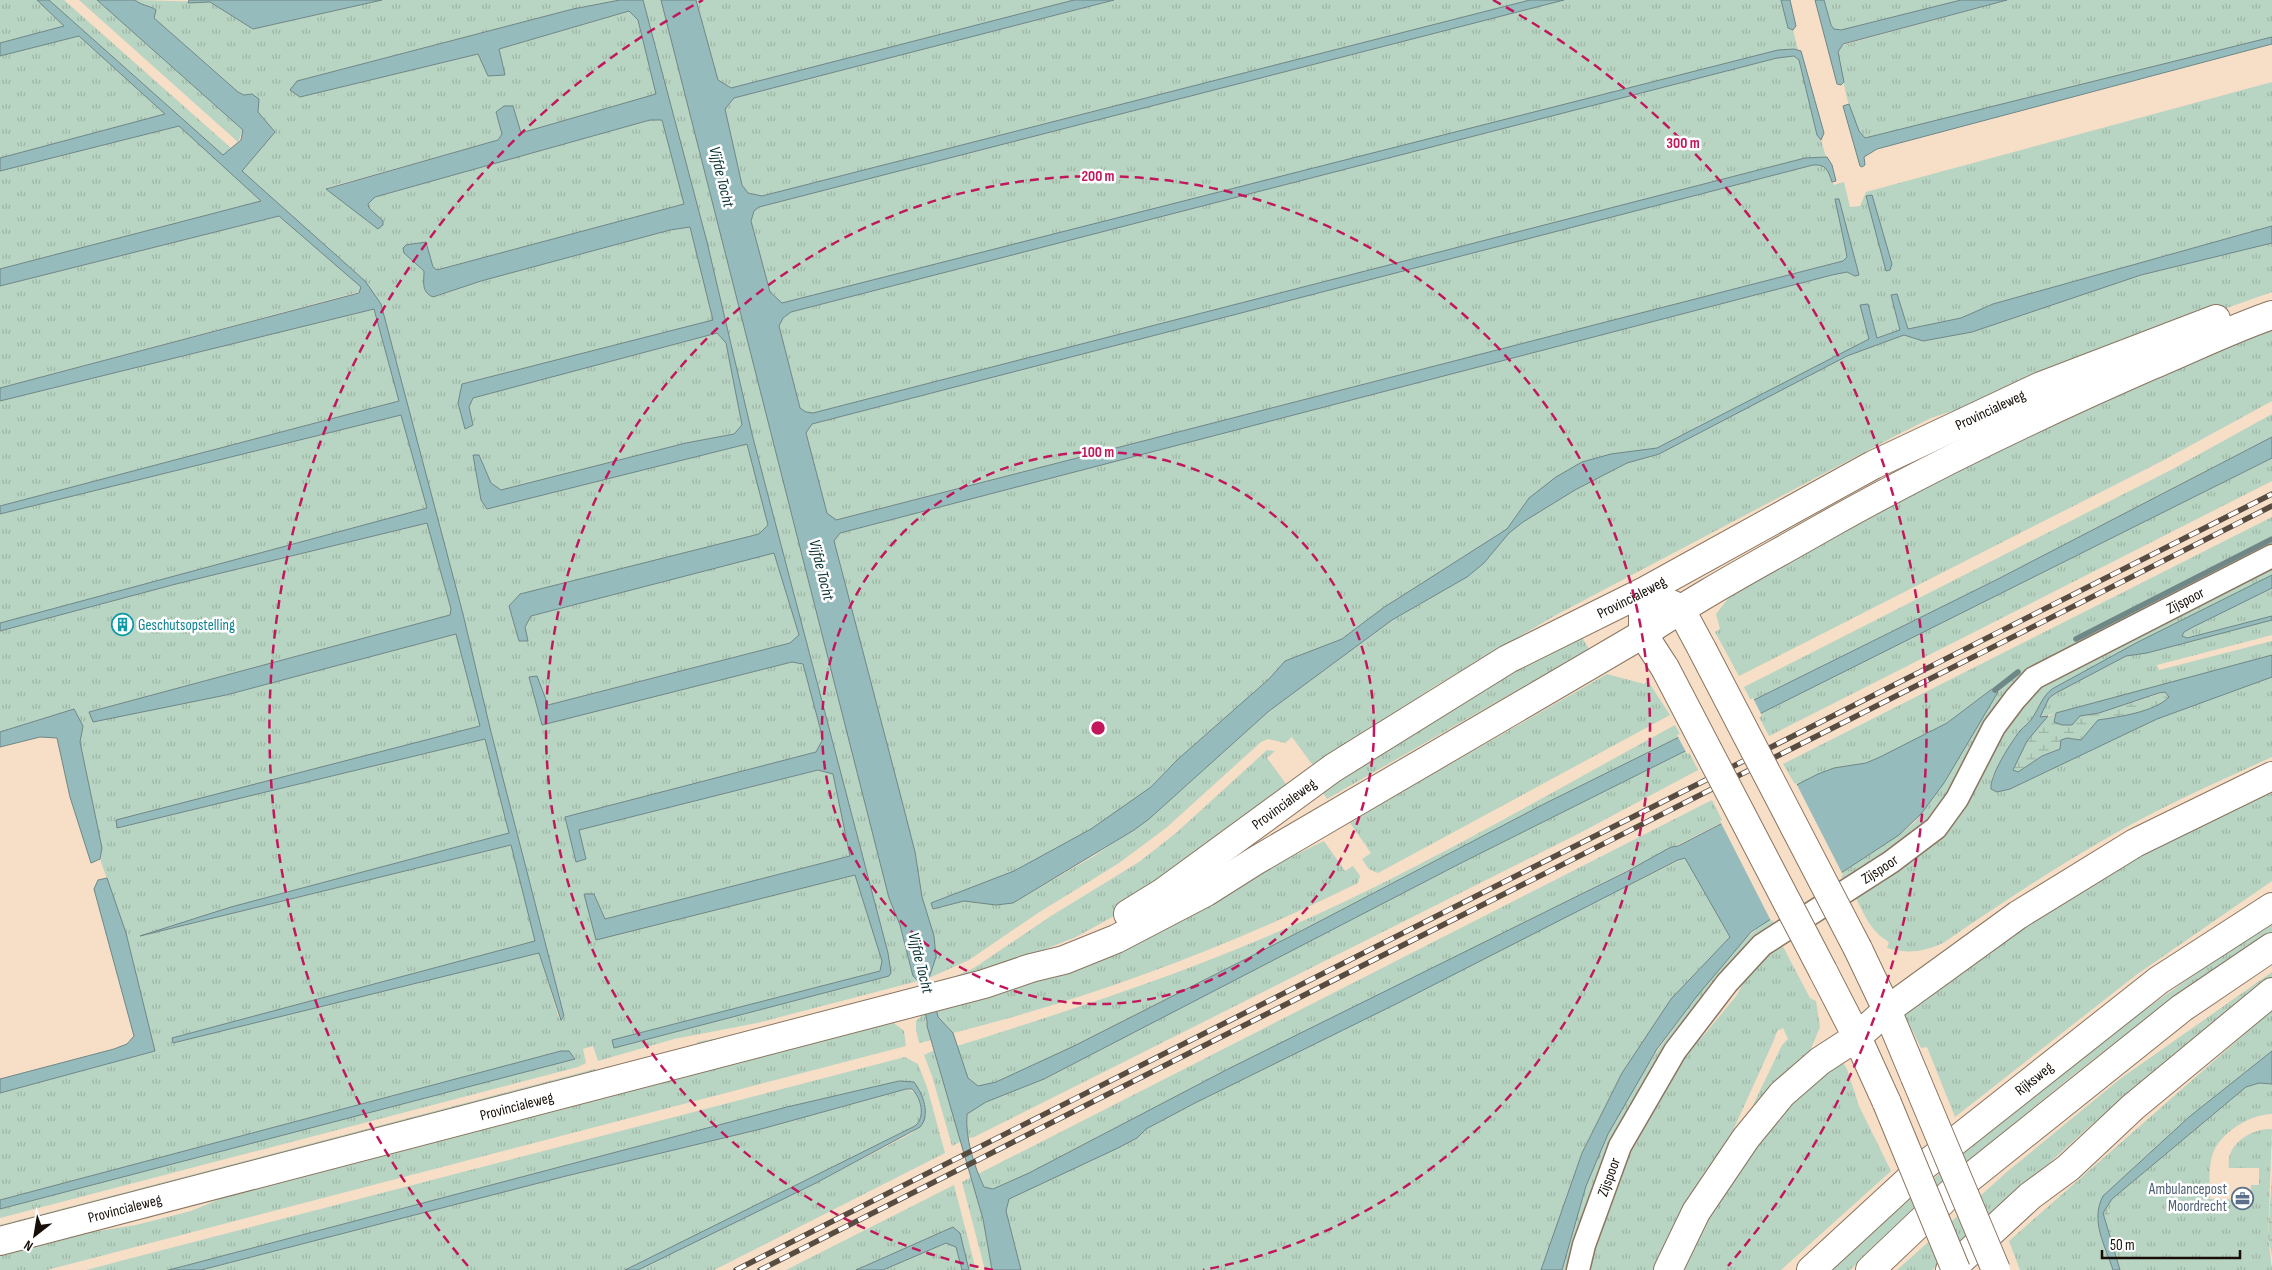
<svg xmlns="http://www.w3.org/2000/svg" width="2272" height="1270" viewBox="0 0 2272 1270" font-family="'Sofia Sans Condensed',sans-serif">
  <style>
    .grass { fill: url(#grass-tufts); fill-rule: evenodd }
    .wetland { fill: url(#wetland-marsh) }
    .water { fill: #95bbbd; stroke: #6f8786 }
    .pier { fill: #f6dec7 }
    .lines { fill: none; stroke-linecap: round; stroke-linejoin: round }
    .stream { stroke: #6f8786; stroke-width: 5.5 }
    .street-casing { stroke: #8b7560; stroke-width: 25 }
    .secondary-casing { stroke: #8b7560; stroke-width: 30 }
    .primary-casing { stroke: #8b7560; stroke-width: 30 }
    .highway-casing { stroke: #8b7560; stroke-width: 30 }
    .street { stroke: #fff; stroke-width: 22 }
    .secondary { stroke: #fff; stroke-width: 28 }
    .primary { stroke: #fff; stroke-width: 28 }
    .highway { stroke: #fff; stroke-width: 28 }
    .rail-casing { stroke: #584b40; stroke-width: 5.5 }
    .rail { stroke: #fff; stroke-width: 4; stroke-dasharray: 11; stroke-linecap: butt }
    .secondary-bridge-casing { stroke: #8b7560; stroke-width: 30; stroke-linecap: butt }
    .primary-bridge-casing { stroke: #8b7560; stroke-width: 30; stroke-linecap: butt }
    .secondary-bridge { stroke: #fff; stroke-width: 28 }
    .primary-bridge { stroke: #fff; stroke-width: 28 }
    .ring { fill: none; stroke: #c2185b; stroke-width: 2.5; stroke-dasharray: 9 6 }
    .labels { text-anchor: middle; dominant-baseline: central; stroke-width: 5; stroke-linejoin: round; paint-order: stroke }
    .street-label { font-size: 15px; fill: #160e07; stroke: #fff }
    .culture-label { font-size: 15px; fill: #0d838f; stroke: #fff; text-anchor: start }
    .service-label { font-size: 15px; fill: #4e5e75; stroke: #fff; text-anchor: end }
    .water-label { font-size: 16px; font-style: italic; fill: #0a3234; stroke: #fff }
    .centre { fill: #c2185b; stroke: #fff; stroke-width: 2.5 }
    .ring-label { font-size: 15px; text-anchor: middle; font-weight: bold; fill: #c2185b; stroke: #fff; stroke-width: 5; stroke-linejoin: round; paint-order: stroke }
  </style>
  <defs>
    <pattern id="grass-tufts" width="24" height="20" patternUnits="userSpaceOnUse" patternTransform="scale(1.25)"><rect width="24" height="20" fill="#b8d4c2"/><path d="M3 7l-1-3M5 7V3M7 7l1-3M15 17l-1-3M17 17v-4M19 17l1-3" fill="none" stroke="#9db5a5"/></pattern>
    <pattern id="wetland-marsh" width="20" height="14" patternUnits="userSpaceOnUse" patternTransform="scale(1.25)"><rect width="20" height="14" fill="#b8d4c2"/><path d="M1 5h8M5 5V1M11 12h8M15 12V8" fill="none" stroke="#9db5a5"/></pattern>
  </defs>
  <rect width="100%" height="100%" fill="#f6dec7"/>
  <!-- grass -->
  <path class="grass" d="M0,0H37L65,26L0,43Z
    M49,0H64L231,148L223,155Z
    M79,0H97L243,130L238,142Z
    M135,0L210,2L253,29L382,0H620L573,9L297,81L300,97L478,54L505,75L499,49L629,11L638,19L657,94L521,133L513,106L496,113L502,134L498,140L326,188L383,221L369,208V201L375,197L650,120H662L684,204L437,270L433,267L426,242L404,253L424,271V289L438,296L481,281L670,230L690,227L713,320L462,384L458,403L465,429L473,425L469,407L473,398L717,333L726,343L742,425L734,434L686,443L501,490L491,483L480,456L473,455L481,500L487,509L747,444L768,525L759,534L520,594L509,606L519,641H528L525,627L531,616L774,552L799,636L790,643L547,705L537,676L529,677L542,724L792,662L803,664L823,740L816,752L565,817L576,862L586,859L579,830L818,770L833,774L850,856L605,919L595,894L596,940L855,875L882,961L880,971L612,1040L614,1048L889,976L888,953L753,438L707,242L643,0H661L889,898L900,925L913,976L918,981L757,1023L674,1039L598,1061L593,1046L583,1049L586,1063L578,1067L0,1218V1209L575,1058L569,1051H561L0,1200V1093L155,1051L126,933L100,859L102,848L80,742L83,726L74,709L0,732V631L176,584L427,523L451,609L450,615L89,712L226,695L456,634L481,726L116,820L118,828L485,739L509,833L231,907L141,936L512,845L536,941L172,1038L173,1043L539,953L559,1018L564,1016L409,413L365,281L241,171L275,132L258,112L252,94L244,95L238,92L154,18L151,7L142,6Z
    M696,0H1074L731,88L718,80Z
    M1114,0H1530L762,196L748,193L742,185L725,109L734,98Z
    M1564,0H1781L1788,27L1793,30L1798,50H1778L808,298L782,303L770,292L751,221L754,211L759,207Z
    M1824,0H1961L1841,30L1834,29L1831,25Z
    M2007,0H2272V37L1865,138C1848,119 1843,78 1838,52L1843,45Z
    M79,36L166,114L0,158V56Z
    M1794,56L1799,60L1817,135L1821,140L1826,157L1805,158L813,413L806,412L800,408L779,326L783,318L791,312L1777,58Z
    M2272,82V226L1993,304L1961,318L1908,329L1897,294L1891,296L1900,330L1877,338L1868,304L1861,305L1869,339L1657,448L1611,454L1582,462L1529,498L1507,529L1383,608L1342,639L1285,661L1269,679L1177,760L1151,787L1091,830L1014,871L931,903L933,909L964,901L1013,903L1094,856L1149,819L1269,711L1392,620L1466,577L1484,563L1509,533L1523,522L1575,490L1627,463L1659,454L1847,356L1904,335L1923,341L2141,275L2272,243V292L2139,339L2012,391L1931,418L1897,435L1556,615L1435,686L1314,767L1292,737L1285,743L1268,739L1261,742L1166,828L1119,863L1038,913L969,960L929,978L936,957L922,897L915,852L834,541L840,533L1832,275L1847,272L1855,276L1859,275L1839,199H1835L1846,251L1847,257L1843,261L835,520L827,513L806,433L812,424L1813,165C1831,164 1827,173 1834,185L1844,182L1850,207L1860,206L1866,192ZM1872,195L1892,264L1890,270L1887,271L1866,197Z
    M179,126L262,201L0,269V171Z
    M279,216L361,287L359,292L0,388V286Z
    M374,309L399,401L0,506V401Z
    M2272,320V401L2162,461L1739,676L1715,632L1720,629L1716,614L1744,578L1925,480Z
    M2272,414V437L1998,579L1751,701L1744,687L2169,471Z
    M401,415L427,508L0,623V514Z
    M2272,458V481L1769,736L1758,715Z
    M2272,517V549L2028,674L1937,812L1923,828L1844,881L1840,874L1899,835L1915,822L1944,783L1997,692L1992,689L1947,723L1880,757L1866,763L1834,768L1796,786L1783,764Z
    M2272,563V575L2136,643L2052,689L2030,722L2022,729L1992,777L1991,789L1997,792L2010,789L2157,719L2272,677V757C2219,781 2165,805 2114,834C2055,867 1999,905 1943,943C1923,952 1908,954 1887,948L1889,942C1870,931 1864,914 1854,894L1947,831L1972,796L1981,765L2010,718L2046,682Z
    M2272,588V616L2186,638L2182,636L2184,632L2193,627Z
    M2272,620V635L2157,665L2159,670L2272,641V655L2123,697L2039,717L2049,698L2056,693L2126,656L2147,653Z
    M1580,634L1589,649L1327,799L1322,791L1444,711Z
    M1607,674L1644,684L1648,681L1670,715L1378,873L1369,869L1362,859L1371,853L1350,823L1388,800Z
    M1675,725L1681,736L1544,804L1303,930L1074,1046L996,1082L978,1086L968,1078L957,1046C1081,1007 1199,969 1318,914C1440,858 1557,789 1675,725Z
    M1267,750L1275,751L1267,758L1289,788L1116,915L1076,937L1002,966L732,1040L697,1044V1042L746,1033L947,980L974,968L1051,916L1139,862L1176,833Z
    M1688,750L1698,770L1578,834L974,1137L969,1138L966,1127L967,1114L986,1102L1044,1079L1463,862Z
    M2272,793V881L2136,975L1955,1117L1927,1047L1921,1048L1903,1012C1934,990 1963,965 1995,944C2082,886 2175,834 2272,793Z
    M1712,800L1723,822L1406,982L1230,1068L1029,1173L993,1189L984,1187L978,1174Z
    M1324,841L1345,871L1353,866L1360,876L1358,883C1228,947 1093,998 953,1033L938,1017L936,1009L1211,896Z
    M1684,858L1688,860L1730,937L1671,999L1622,1073L1582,1153L1541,1270H1021L1006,1211L1009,1199L1137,1138L1146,1129L1195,1103Z
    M1771,918L1776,927L1707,997L1571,1270H1562C1570,1238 1578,1206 1590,1176C1614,1113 1651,1057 1692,1003C1715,971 1739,940 1771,918Z
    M2272,919V932C2217,969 2161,1007 2108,1048C2018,1117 1933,1193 1850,1270H1830L1974,1143L2103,1040Z
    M1780,941L1810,998L1816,1001L1820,1027L1810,1051L1752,1107L1782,1045L1788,1039L1783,1028L1777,1031L1774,1040L1730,1137L1705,1172L1680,1215L1654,1270H1586L1629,1142L1677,1060L1704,1035L1737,995L1751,969Z
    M2272,972V982L2157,1079L2091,1125L1932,1270H1897L2008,1171L2120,1079Z
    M2272,1010V1051L2189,1117L2103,1196C2090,1221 2105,1245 2113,1270H2020L2009,1241Z
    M926,1012L927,1026L932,1040L919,1043L916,1030V1021Z
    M886,1022L894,1023L904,1031L906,1046L47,1270H0V1253L67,1236L136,1225L191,1211L237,1192Z
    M935,1050L962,1141L952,1146L932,1076L924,1055Z
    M905,1057L918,1064L927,1087L945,1153L714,1270H638L816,1183L910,1134C929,1122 927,1109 919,1090L899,1081L787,1107L169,1270H86Z
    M1842,1061L1847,1069L1859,1106L1891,1171L1781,1270H1679L1732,1172L1789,1102Z
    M595,1069L596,1071L0,1231V1225Z
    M2259,1083L2272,1084V1114C2250,1114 2218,1134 2212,1156C2208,1170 2210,1185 2210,1199L2251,1200V1185H2259V1168H2229C2225,1145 2251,1128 2272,1129L2268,1236L2272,1270H2127L2107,1205L2112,1199L2246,1087Z
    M906,1089L914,1092C921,1102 926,1117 915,1126L625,1270H201L566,1176L765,1128Z
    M971,1177L983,1219L992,1270H985L962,1182Z
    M954,1185L976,1270H969L960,1234L953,1227L856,1270H786Z
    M946,1243L956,1247L962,1270H883Z"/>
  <!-- wetland -->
  <path class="wetland" d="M2165,692L2170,697C2154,712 2119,717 2098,720L2081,740L2067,738L2060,746V749L2042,756L2018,772L2013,770C2022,750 2033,720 2056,713L2054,718L2099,713Z
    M2272,1175V1256L2268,1236Z
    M2107,1205L2127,1270H2120L2103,1213Z"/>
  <!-- water -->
  <path class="water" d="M37,0H49L223,155L241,140L243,130L97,0H135C142,6 149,5 156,10L154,18L238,92L244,95L252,94L259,99L258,112L275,132L242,171L365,281L381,304L463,614L490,728L564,1016L561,1020L539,953L173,1043L172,1038L535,941L511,845L140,936L231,907L509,833L485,739L117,828L116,820L480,726L456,634L226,695L93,722L89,712L450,615L451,609L427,523L176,584L0,631V623L427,508L401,415L0,514V506L399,401L374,309L0,401V388L359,293L361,287L279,216L0,286V269L261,201L179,126L0,171V158L165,114L79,36L0,56V43L64,26Z
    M189,0H382L253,29L210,2L188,3Z
    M620,0H643L707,242L753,438L888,953L891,973L889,976L614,1048L612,1040L880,971L882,961L855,875L596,940L584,894H594L605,919L850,856L833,774L818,770L579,830L586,859L576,862L565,817L816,752L823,739L803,664L792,662L542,725L529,677L537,676L548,705L790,643L799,635L774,553L531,616L525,627L528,641H519L509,606L520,594L759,534L768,525L747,444L487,509L481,500L473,455H479L491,483L501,490L686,443L734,434L742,425L726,343L717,333L473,398L469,407L473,425L465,429L458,403L462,384L713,320L690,227L670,230L481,281L433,297C421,292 424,282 424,271L404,253L403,248L406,245L426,242L433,267L437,270L684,204L662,120H650L375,197L368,204L369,208L383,221V225L378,229L326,189L498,140L502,134L496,112L504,106H513L521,133L656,94L638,20L629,11L499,49L505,75L488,76L478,54L300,97L290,90L297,81L573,9Z
    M661,0H696L718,80L731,88L1074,0H1114L734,98L725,109L742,185L748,193L762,196L1530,0H1564L759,207L754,211L751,221L770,292L782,303L1778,50L1794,49L1801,51L1824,133L1821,140L1817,135L1799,60L1794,56L1777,58L791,312L783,318L779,326L800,408L806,412L813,413L1805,158L1827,157L1832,165L1836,181L1832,182C1828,170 1826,164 1813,165L812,424L806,433L827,513L836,520L1843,261L1847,257L1846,251L1835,199H1839L1859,275L1855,276L1847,272L1832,275L840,533L834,541L903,805L915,852L922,897L934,936L936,957L929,978L938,1017L953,1033L968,1078L978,1086L996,1082L1074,1046L1303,930L1544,804L1998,579L2272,437V458L1463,862L1044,1079L986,1102L967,1114C965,1138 974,1166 984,1187L993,1189L1029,1173L1230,1068L1626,872L1671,847L1678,846L1818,774L1834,768L1866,763L1880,757L1947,723L1992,689L1998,692L1944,783L1921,814L1899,835L1751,932L1697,996L1657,1049L1608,1134L1586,1186L1562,1270H1541L1582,1153L1622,1073L1671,999L1730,937L1685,858L1678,860L1398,1003L1195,1103L1146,1129L1137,1138L1118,1148L1009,1199L1006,1211L1021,1270H992L983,1219L927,1026V1021L918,981L913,976L900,925L889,898Z
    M1781,0H1790L1796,26L1793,30L1788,28Z
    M1815,0H1824L1831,25L1834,29L1841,30L1961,0H2007L1843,44L1838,52L1844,82L1841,85L1837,84Z
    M2272,37V44L1877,149L1864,157L1865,165L1862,167L1860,166L1843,106L1849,104L1859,131L1865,138Z
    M1872,195L1892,264L1890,270L1886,271L1866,196Z
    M2272,226V243L2141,275L1972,332L1923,341L1904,335L1847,356L1659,454L1627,463L1575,490L1523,522L1509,533L1484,563L1467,577L1392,620L1269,711L1149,819L1134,830L1013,903L996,905L964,901L933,909L931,903L1014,871L1091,829L1151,787L1177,760L1269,679L1285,661L1342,639L1383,608L1507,529L1529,498L1556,477L1582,462L1611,454L1657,448L1869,339L1860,305L1868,304L1877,338L1900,330L1891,295L1897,294L1908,329L1961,318L1993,304Z
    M2272,575V588L2193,627L2184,632L2182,636L2187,638L2272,616V620L2147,653L2126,656L2056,693L2049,698L2040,717L2048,716L2027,741L2013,770L2018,772L2042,756L2060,749L2061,740L2067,738L2081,740L2098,720C2118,717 2155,712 2169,697L2165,692L2159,693L2099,713L2080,716L2072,725H2062L2054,722L2056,713L2272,655V677L2157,719L2010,789L1997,792L1991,789C1989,777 2011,742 2020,731C2024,726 2030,723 2033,717C2040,706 2042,697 2052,689L2136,643Z
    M74,709L83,726L80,742L102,848L100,859L91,863L70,797L57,738L40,737L0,747V732Z
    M107,878L126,933L155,1051L0,1093V1079L114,1049L127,1044L134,1036L94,889L98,880Z
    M561,1051H569L575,1059L0,1209V1200Z
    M2272,1051V1084L2259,1083L2246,1087L2112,1199L2103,1213L2120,1270H2113C2105,1245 2090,1221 2103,1196L2189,1117Z
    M899,1081L914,1082C923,1094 931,1115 920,1127L816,1183L638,1270H625L915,1126C926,1117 921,1098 912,1089H906L765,1128L566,1176L201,1270H169L787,1107Z
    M953,1227L960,1233L969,1270H962L956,1247L946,1243L883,1270H856Z"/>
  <!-- pier -->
  <path class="pier" d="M1753,698L1762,716L1687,754L1677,735Z
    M1796,783L1843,875L1771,921L1720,821Z"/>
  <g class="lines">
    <!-- stream -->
    <path class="stream" d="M2076,639L2272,539
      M1995,690L2018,672"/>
    <defs>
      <g id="street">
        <path id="s1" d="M1578,1270L1584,1245L1620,1146L1675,1051L1727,983L1762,945L1891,862L1936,828L1957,799L1994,727L2015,699L2034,678L2272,556"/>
      </g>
      <g id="secondary">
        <path d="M1664,601L1680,608L1702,649"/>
        <path d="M1643,615V634L1665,668"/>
        <path id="s2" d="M1128,914L1162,893L1333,768L1508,659L1645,591L1873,465L2041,386L2216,319"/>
        <path d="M1858,949L1887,1010"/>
        <path d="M1823,971L1857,1037"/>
        <path id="s3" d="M0,1241L984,984L1031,968L1064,960L1116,939L1206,892L1255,861L1643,634C1700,595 1761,563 1822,528C1928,468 2038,415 2150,366C2191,349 2231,329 2272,315"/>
      </g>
      <path id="primary" d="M1887,1010L1915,1077
        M1857,1037L1887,1103"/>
      <g id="highway">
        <path d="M1668,1270L1696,1212L1746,1138L1782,1094L1820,1061L1857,1037L1887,1010L2018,915L2135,843L2272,776"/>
        <path id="s4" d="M1811,1270L1925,1165L2159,980L2272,907"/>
        <path d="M1870,1270L1952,1192L2182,1008L2272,947"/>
        <path d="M1950,1270L2030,1196L2068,1168L2133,1107L2272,992"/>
      </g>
    </defs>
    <!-- street casing -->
    <use href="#street" class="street-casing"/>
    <!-- secondary casing -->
    <use href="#secondary" class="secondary-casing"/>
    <!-- primary casing -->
    <use href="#primary" class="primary-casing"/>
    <!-- highway casing -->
    <use href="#highway" class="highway-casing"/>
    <!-- street -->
    <use href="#street" class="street"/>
    <!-- secondary -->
    <use href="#secondary" class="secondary"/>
    <!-- primary -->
    <use href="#primary" class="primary"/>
    <!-- highway -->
    <use href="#highway" class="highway"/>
    <defs>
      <path id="rail" d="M736,1270L2272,494
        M760,1270L2272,506"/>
    </defs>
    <!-- rail casing -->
    <use href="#rail" class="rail-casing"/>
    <!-- rail -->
    <use href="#rail" class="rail"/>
    <defs>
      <path id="secondary-bridge" d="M1702,649L1858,949
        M1665,668L1823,971"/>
      <path id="primary-bridge" d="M1915,1077L1996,1270
        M1887,1103L1956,1270"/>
    </defs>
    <!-- secondary-bridge casing -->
    <use href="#secondary-bridge" class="secondary-bridge-casing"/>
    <!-- primary-bridge casing -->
    <use href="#primary-bridge" class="primary-bridge-casing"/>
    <!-- secondary-bridge -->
    <use href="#secondary-bridge" class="secondary-bridge"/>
    <!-- primary-bridge -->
    <use href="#primary-bridge" class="primary-bridge"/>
  </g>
  <!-- distance rings -->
  <g class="ring">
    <circle cx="1098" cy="728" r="276"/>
    <path d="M993 1270A552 552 0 1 1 1203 1270"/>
    <path d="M468 1266A828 828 0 0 1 703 0M1493 0A828 828 0 0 1 1728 1266"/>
  </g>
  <!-- icons -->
  <defs>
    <symbol id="building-ring" viewBox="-11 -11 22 22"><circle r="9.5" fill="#fff" stroke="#0f9aa8" stroke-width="1.5"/><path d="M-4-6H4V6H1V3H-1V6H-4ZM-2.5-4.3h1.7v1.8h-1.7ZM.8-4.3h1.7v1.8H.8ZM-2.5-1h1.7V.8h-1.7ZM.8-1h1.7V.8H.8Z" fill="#0f9aa8"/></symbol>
    <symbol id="office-ring" viewBox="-11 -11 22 22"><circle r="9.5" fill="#fff" stroke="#5c6f8a" stroke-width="1.5"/><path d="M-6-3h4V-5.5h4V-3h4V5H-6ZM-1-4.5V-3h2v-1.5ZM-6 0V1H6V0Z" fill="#5c6f8a"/></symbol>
  </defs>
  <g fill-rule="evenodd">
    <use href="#building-ring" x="110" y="612" width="25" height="25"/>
    <use href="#office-ring" x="2230" y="1186" width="25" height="25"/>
  </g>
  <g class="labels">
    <!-- street labels -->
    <g class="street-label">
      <text stroke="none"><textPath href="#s2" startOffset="1001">Provincialeweg</textPath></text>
      <text stroke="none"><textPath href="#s2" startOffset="596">Provincialeweg</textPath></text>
      <text stroke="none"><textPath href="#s1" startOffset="938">Zijspoor</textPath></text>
      <text stroke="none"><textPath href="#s2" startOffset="191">Provincialeweg</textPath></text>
      <text stroke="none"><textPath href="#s1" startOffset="518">Zijspoor</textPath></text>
      <text stroke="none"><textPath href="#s4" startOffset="294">Rijksweg</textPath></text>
      <text stroke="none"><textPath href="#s3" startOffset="534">Provincialeweg</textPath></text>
      <text stroke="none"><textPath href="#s1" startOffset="98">Zijspoor</textPath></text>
      <text stroke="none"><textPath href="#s3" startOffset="129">Provincialeweg</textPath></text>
    </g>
    <!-- culture labels -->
    <g class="culture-label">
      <text x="138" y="625">Geschutsopstelling</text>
    </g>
    <!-- service labels -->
    <g class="service-label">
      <text x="2227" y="1189">Ambulancepost<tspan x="2227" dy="17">Moordrecht</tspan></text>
    </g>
    <!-- water labels -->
    <g class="water-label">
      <text transform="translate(721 177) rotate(76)">Vijfde Tocht</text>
      <text transform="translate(821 570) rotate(76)">Vijfde Tocht</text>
      <text transform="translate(920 963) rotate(76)">Vijfde Tocht</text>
    </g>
  </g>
  <circle cx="1098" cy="728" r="8" class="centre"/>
  <g class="ring-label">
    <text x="1683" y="148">300 m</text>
    <text x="1098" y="181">200 m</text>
    <text x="1098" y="457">100 m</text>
  </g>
  <!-- north arrow -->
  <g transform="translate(35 1235) rotate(211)" stroke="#ffffff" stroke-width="4" paint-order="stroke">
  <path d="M0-4L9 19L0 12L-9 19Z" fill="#160e07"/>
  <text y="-8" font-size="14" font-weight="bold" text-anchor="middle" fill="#160e07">N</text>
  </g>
  <!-- scale -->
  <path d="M2102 1250v8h138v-8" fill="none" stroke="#160e07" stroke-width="2.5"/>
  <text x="2110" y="1250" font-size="15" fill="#160e07" stroke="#ffffff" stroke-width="4" paint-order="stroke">50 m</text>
</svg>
